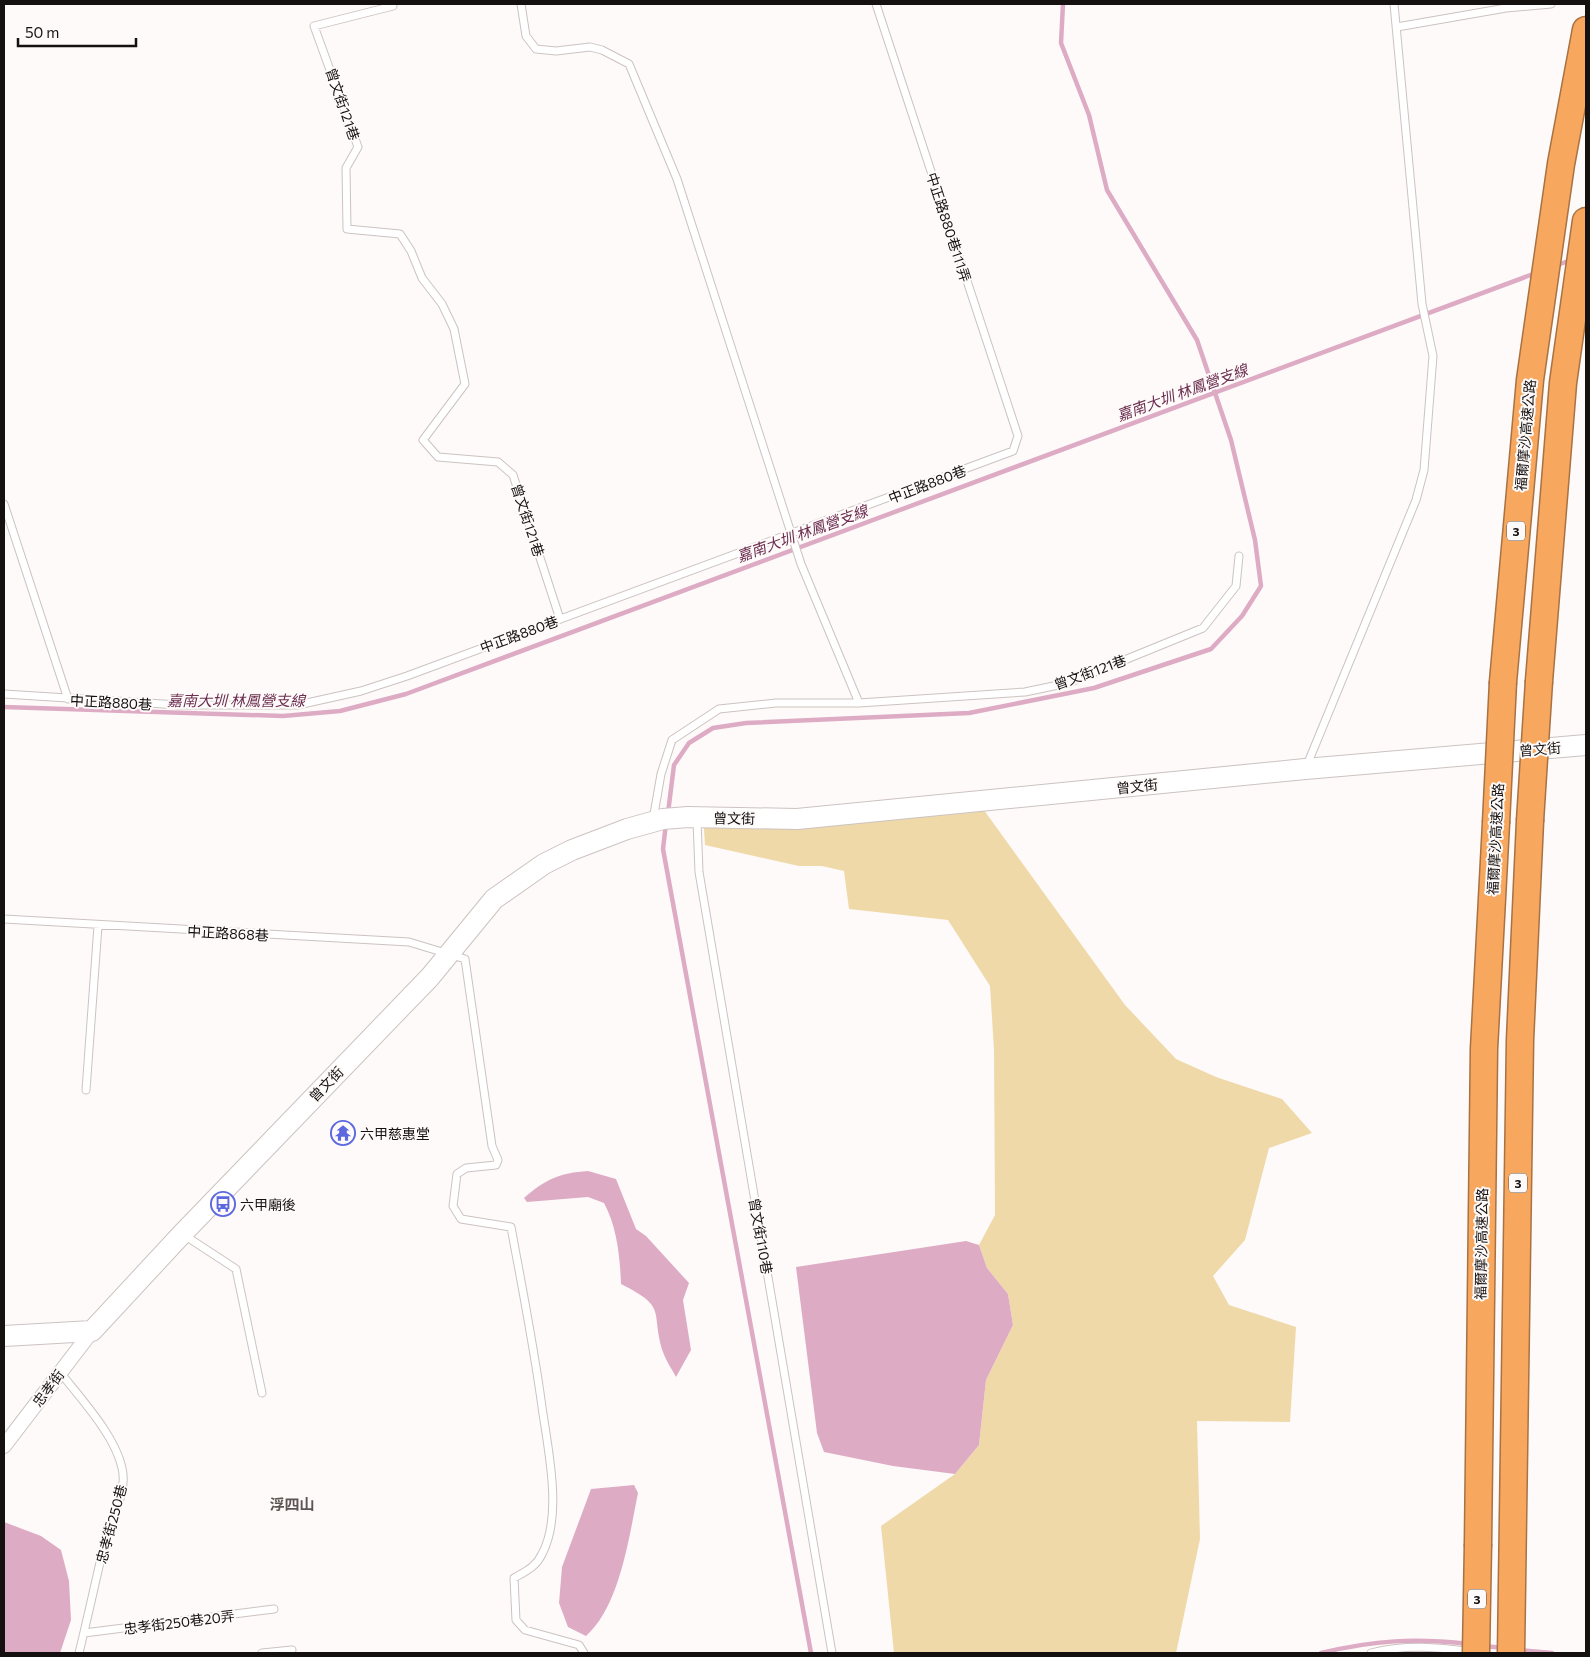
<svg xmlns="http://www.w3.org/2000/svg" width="1590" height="1657" viewBox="0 0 1590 1657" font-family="Commissioner,'Noto Sans TC',sans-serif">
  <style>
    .green { fill: #f0d9a9 }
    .water { fill: #deabc4 }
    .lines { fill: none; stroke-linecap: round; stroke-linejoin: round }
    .stream { stroke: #deabc4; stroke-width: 4.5 }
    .service-casing { stroke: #ccc3c0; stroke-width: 9 }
    .minor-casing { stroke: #ccc3c0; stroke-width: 16 }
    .secondary-casing { stroke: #ccc3c0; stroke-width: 22 }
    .motorway-casing { stroke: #a87243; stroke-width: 29 }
    .service { stroke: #fff; stroke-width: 7 }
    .minor { stroke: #fff; stroke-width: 14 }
    .secondary { stroke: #fff; stroke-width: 20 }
    .motorway { stroke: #f8a75e; stroke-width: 26 }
    .motorway-bridge-casing { stroke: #a87243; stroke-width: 29; stroke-linecap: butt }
    .motorway-bridge { stroke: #f8a75e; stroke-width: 26 }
    .labels { text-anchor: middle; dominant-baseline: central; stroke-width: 4; stroke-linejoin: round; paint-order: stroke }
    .shield { fill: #fefaf9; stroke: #5a5756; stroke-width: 1 }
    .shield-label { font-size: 12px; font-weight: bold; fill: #141110 }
    .street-label { font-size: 14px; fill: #141110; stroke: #fefaf9 }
    .poi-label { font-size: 14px; fill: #141110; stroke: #fefaf9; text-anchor: start }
    .water-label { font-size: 15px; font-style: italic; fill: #6c2f51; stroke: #fefaf9 }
    .neighbourhood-label { font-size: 15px; font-weight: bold; fill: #5d5553; stroke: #fefaf9 }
  </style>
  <rect width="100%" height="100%" fill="#fefaf9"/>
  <!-- green -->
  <path class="green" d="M973,795L1125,1005L1176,1059L1216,1077L1282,1099L1312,1133L1269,1148L1245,1240L1213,1276L1229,1305L1296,1327L1290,1422L1197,1421L1200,1539L1176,1653H894L881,1526L955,1474L979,1445L986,1380L1013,1325L1008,1294L987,1268L979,1245L995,1215L994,1050L990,986L948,920L849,909L844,871L822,866H799L705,845L703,813L799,810Z"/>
  <!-- water -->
  <path class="water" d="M588,1171L616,1179L636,1229L646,1236L689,1283L683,1300L691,1350L676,1377C672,1369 666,1361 663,1352C650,1311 669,1308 621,1284C620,1257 617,1227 604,1203L588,1197L527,1202L524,1198C546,1179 559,1173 588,1171Z
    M966,1241L979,1245L987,1268L1008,1294L1013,1325L986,1380L979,1445L955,1474L893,1466L824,1452L817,1433L796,1267Z
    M634,1485L638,1493C629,1537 620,1606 586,1636L568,1627L559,1603L562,1567L591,1489Z
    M4,1522L41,1536L61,1550L69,1581L71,1620L60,1653H4Z"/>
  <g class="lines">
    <!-- stream -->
    <path class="stream" d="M1555,266L1571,260
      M4,707L283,716L340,711L406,694L1536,273
      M668,813L674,765L689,743L713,728L746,723L969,713L1094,688L1211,649L1242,616L1261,586L1255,540L1231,440L1197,340L1107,190L1089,115L1061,43L1063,4
      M666,823L663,849L811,1653
      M1484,1646L1504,1648
      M1519,1650L1552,1653
      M1321,1653C1375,1640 1414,1638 1469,1644"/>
    <defs>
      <path id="service" d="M521,4L526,36L536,49L556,51L590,47L602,50L629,64L677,179L801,564L859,703
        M393,6L314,26L358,147L346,168L347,229L400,234L411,251L422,278L442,304L454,329L465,384L423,440L438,457L498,462L513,475L560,619
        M1397,27L1506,8L1551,4
        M4,504L68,699
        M4,694L179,705H298L361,691L407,676L1013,451L1018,436L876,4
        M1307,765L1416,500L1424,470L1433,356L1422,304L1394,4
        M653,820L661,774L672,740L719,709L776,703H859L1025,692L1068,683L1203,628L1236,586L1239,556
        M697,820L699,872L832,1653
        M4,919L409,942L465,959L492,1146L498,1160L496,1165L466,1168L457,1174L453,1206L461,1219L511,1227C522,1287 534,1347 542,1407C548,1450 563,1515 542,1554C536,1567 526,1571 514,1578L516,1620L525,1630L579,1645L584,1653
        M86,1090L98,926
        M184,1235L236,1269L262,1393
        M60,1372C80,1398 115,1435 122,1468C128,1493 111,1518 105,1541C96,1579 88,1616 79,1653
        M84,1633L274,1609
        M262,1653L292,1650
        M1371,1653C1406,1644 1437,1647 1472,1652"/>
      <path id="minor" d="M4,1446L92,1331"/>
      <path id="secondary" d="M4,1336L92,1331L182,1234L430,977L494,899L544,864L572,850L627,829L663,819L688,817L797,819L1305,769L1586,745"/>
      <path id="motorway" d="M1539,681L1563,383L1586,221
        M1503,682L1530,380L1561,164L1586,30
        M1478,1544L1484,1049L1496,823
        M1511,1653L1520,1040L1530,821"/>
    </defs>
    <!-- service casing -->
    <use href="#service" class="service-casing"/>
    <!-- minor casing -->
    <use href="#minor" class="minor-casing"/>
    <!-- secondary casing -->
    <use href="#secondary" class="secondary-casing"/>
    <!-- motorway casing -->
    <use href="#motorway" class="motorway-casing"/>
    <!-- service -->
    <use href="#service" class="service"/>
    <!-- minor -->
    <use href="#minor" class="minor"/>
    <!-- secondary -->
    <use href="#secondary" class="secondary"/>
    <!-- motorway -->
    <use href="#motorway" class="motorway"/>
    <defs>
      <path id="motorway-bridge" d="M1530,821L1539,681
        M1496,823L1503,682
        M1476,1653L1478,1544"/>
    </defs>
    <!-- motorway-bridge casing -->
    <use href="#motorway-bridge" class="motorway-bridge-casing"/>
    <!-- motorway-bridge -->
    <use href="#motorway-bridge" class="motorway-bridge"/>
  </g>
  <!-- icons -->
  <defs>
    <symbol id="temple-ring" viewBox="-11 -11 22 22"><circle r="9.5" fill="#fefaf9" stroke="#5b68df" stroke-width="1.5"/><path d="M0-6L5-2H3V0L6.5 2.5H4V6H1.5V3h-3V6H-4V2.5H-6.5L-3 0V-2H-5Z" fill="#5b68df"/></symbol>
    <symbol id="bus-ring" viewBox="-11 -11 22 22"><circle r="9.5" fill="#fefaf9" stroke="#5b68df" stroke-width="1.5"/><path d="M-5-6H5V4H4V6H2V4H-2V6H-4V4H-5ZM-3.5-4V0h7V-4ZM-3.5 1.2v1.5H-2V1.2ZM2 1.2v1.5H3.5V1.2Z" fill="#5b68df"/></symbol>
  </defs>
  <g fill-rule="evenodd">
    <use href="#temple-ring" x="329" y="1119" width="28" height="28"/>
    <use href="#bus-ring" x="209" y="1190" width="28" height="28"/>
  </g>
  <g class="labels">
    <!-- shield labels -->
    <g class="shield">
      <rect x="1507" y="521.5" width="18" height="19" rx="4"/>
      <rect x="1509" y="1173.5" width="18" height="19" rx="4"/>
      <rect x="1468" y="1589.5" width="18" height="19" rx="4"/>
    </g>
    <g class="shield-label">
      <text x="1516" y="531">3</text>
      <text x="1518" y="1183">3</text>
      <text x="1477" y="1599">3</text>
    </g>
    <!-- street labels -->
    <g class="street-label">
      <text transform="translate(343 104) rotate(71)">曾文街121巷</text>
      <text transform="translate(949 227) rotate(72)">中正路880巷111弄</text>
      <text transform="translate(1525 435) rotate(-85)">福爾摩沙高速公路</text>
      <text transform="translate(927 484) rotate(-21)">中正路880巷</text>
      <text transform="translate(528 520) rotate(72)">曾文街121巷</text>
      <text transform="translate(519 634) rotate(-20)">中正路880巷</text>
      <text transform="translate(1090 672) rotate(-20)">曾文街121巷</text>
      <text transform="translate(111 702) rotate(3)">中正路880巷</text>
      <text transform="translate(1540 749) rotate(-5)">曾文街</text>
      <text transform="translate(1137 786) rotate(-6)">曾文街</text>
      <text transform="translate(734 818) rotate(1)">曾文街</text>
      <text transform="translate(1495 839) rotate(-87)">福爾摩沙高速公路</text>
      <text transform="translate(228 933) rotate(3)">中正路868巷</text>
      <text transform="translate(326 1084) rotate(-46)">曾文街</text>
      <text transform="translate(761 1236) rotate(80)">曾文街110巷</text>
      <text transform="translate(1481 1244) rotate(-89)">福爾摩沙高速公路</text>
      <text transform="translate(48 1388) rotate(-53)">忠孝街</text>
      <text transform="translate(111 1524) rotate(-75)">忠孝街250巷</text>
      <text transform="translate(179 1622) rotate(-7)">忠孝街250巷20弄</text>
    </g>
    <!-- poi labels -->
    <g class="poi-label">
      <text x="360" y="1133">六甲慈惠堂</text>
      <text x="240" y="1204">六甲廟後</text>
    </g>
    <!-- water labels -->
    <g class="water-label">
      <text transform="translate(1182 392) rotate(-20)">嘉南大圳 林鳳營支線</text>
      <text transform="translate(802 533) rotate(-20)">嘉南大圳 林鳳營支線</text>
      <text x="236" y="700">嘉南大圳 林鳳營支線</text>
    </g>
    <!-- neighbourhood labels -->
    <g class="neighbourhood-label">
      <text x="292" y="1504">浮四山</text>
    </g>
  </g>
  <!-- border -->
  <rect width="1590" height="1657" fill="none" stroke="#141110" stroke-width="10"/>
  <!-- scale -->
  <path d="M18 38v8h118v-8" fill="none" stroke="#141110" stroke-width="2.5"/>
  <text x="25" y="38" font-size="15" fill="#141110" stroke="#fefaf9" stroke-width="4" paint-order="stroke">50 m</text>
</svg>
